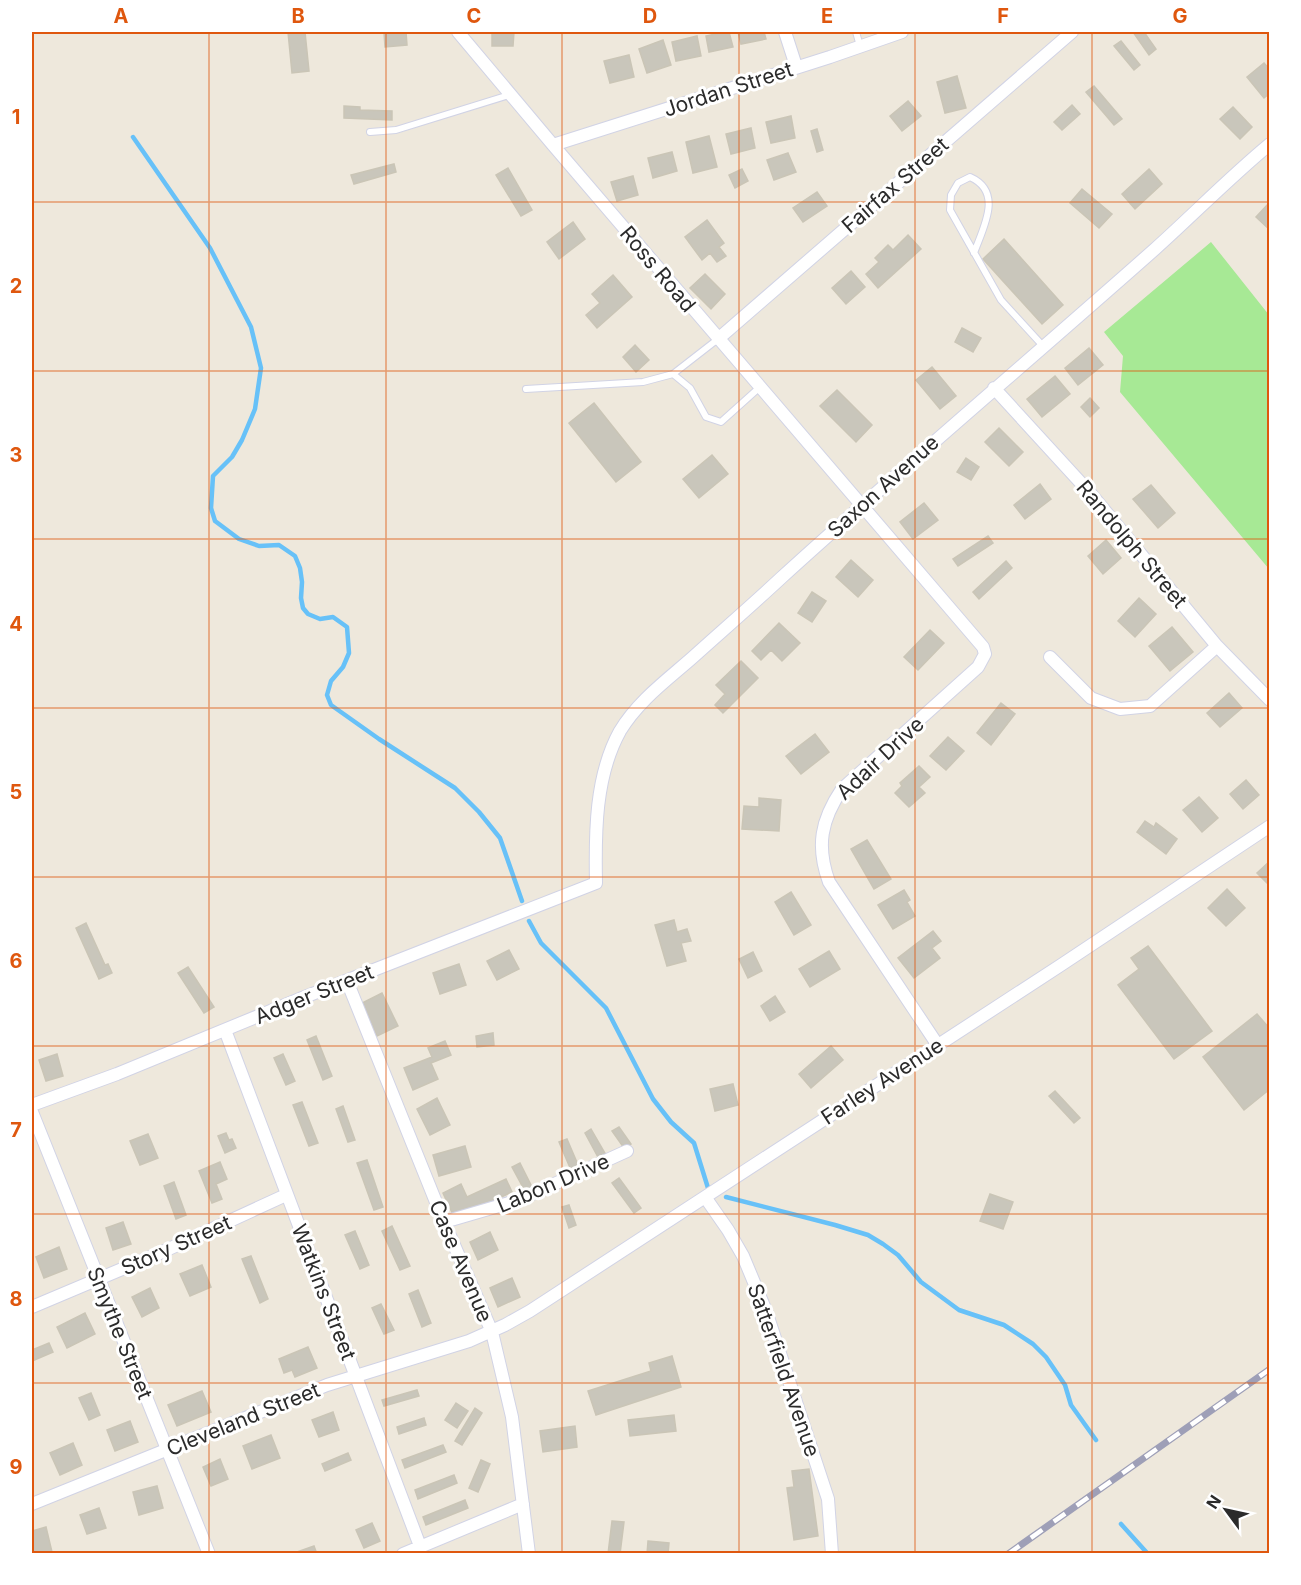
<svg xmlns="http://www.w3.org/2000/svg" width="1301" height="1585" viewBox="0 0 1301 1585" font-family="Inter,sans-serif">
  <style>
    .green { fill: #a7e995 }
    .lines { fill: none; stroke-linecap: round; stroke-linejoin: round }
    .stream { stroke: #67c1f8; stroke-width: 4.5 }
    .building { fill: #c9c6bb; stroke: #cac5b6; stroke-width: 1.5 }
    .lane-casing { stroke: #d1d3e5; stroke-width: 8 }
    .street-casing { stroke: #d1d3e5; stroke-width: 14 }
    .lane { stroke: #fff; stroke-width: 6 }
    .street { stroke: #fff; stroke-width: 12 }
    .rail-casing { stroke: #9e9fb7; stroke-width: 7 }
    .rail { stroke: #fff; stroke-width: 4.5; stroke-dasharray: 14; stroke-linecap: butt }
    .grid { fill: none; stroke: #df570e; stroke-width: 1.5; stroke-opacity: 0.55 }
    .labels { text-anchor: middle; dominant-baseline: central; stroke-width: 6; stroke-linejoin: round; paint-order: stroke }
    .street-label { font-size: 21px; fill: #2b2b2b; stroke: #fff }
    .neatline { fill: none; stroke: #df570e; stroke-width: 2 }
    .grid-label { font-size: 20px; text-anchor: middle; font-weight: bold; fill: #df570e }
  </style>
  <rect width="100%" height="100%" fill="#eee8dc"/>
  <!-- green -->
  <path class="green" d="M1211,242L1269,315V569L1120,392L1123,356L1104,332Z"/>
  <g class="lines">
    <!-- stream -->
    <path class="stream" d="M133,137L210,248L251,327L261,368L255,409L242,440L232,457L213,476L211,508L215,521L239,539L259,546L279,545L295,556L300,568L302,582L301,598L303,608L308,614L320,619L333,617L347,627L349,653L343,667L331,681L327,695L331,705L379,739L455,788L479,812L500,838L522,901
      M529,921L541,943L606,1008L653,1099L671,1122L694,1143L708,1188
      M726,1197L835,1225L868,1235L883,1244L898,1255L921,1282L959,1310L1004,1325L1033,1344L1046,1357L1065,1385L1071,1405L1096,1440
      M1121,1524L1148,1554"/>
  </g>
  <!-- building -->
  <path class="building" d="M288,32H305L309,71L292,73Z
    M384,32H406L407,45L385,47Z
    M492,32H514L513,46H492Z
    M724,32H729L733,47L709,52L706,36Z
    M738,32H764L766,39L741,44Z
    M1133,32H1144L1156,49L1149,55Z
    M697,36L701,56L676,61L672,42Z
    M663,40L671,65L647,73L639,49Z
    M1121,41L1140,65L1134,70L1114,46Z
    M629,55L634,77L610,83L604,61Z
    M1264,63L1270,70V93L1264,98L1247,77Z
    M957,76L966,108L945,113L937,82Z
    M1094,86L1122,119L1114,125L1086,92Z
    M908,101L921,116L902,131L890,116Z
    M1072,105L1080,114L1062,130L1054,122Z
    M344,106L360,107V110L392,111V120L344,118Z
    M1233,107L1252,127L1240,139L1220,119Z
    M791,116L795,138L771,143L766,122Z
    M751,128L755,148L731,154L726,134Z
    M817,129L823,150L817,152L811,131Z
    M709,136L717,167L693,173L686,142Z
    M672,152L677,171L653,178L648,158Z
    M788,153L796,172L774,180L767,160Z
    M394,164L396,172L354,184L351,175Z
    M508,168L532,210L521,216L496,175Z
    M742,169L748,181L735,188L729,175Z
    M1149,169L1162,184L1135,209L1122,194Z
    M633,176L638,195L617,201L611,182Z
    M1082,189L1112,214L1099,228L1070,203Z
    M817,192L827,206L803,222L793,208Z
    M1270,202V230L1256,217Z
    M707,220L724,243L719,247L726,256L717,262L710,253L702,260L685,237Z
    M573,222L585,239L559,259L547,242Z
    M908,235L921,249L878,288L866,274L879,262L875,258L888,245L893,250Z
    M1004,239L1063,305L1042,324L983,259Z
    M851,271L865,287L846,304L832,288Z
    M705,274L725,294L711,309L690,288Z
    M613,275L632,297L597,328L586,315L600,303L592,294Z
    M962,328L981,338L973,352L955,342Z
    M635,345L649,360L636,372L623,357Z
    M1089,348L1103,365L1078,385L1065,368Z
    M932,367L956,396L940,409L916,380Z
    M1055,376L1070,394L1042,417L1027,399Z
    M837,390L872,425L856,442L820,406Z
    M1090,398L1099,408L1090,417L1081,407Z
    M594,403L641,462L616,482L569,423Z
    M999,428L1023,452L1009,466L985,442Z
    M712,455L728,474L699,498L683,479Z
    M966,458L979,467L971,480L957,472Z
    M1040,484L1051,499L1025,519L1014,505Z
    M1151,485L1175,513L1158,528L1133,499Z
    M924,503L938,520L913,539L900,522Z
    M988,536L993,543L958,566L953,559Z
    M1106,540L1121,558L1103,574L1088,556Z
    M851,560L873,580L858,597L836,577Z
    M1006,561L1012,568L979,599L973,592Z
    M812,592L826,601L812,622L798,613Z
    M1139,598L1156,614L1135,637L1118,621Z
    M779,623L800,643L782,661L771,650L761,660L752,651Z
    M1172,627L1193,652L1170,671L1149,646Z
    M930,630L944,643L918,670L904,657Z
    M741,661L758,678L723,713L715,705L725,694L716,685Z
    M1229,693L1242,708L1220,727L1207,713Z
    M1001,703L1015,714L991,745L977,733Z
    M815,734L829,752L801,774L786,756Z
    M948,737L964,751L946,770L930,756Z
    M919,766L930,777L919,787L925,793L909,807L895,793L902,786L900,783Z
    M1246,780L1259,795L1243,809L1230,794Z
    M1199,797L1218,818L1202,832L1183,810Z
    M759,798L781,800L779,831L742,829L744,806L759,807Z
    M1145,821L1154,827L1156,823L1177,839L1166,854L1137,832Z
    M867,840L891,879L874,889L851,849Z
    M1270,861V886L1257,873Z
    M1227,889L1245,908L1226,926L1208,908Z
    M904,890L910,900L907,902L915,916L893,929L878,905Z
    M791,892L811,925L794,935L775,902Z
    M674,920L677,932L687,929L691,941L681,943L686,961L667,966L655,925Z
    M86,923L105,965L108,964L112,973L99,979L76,928Z
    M933,931L941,941L932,948L940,958L914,978L898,958Z
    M1148,946L1212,1031L1174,1059L1118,985L1139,969L1131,958Z
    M509,950L519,969L497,980L487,961Z
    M829,951L840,969L810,987L799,969Z
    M753,952L762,971L748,978L739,959Z
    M459,964L466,985L440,994L433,973Z
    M188,967L214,1007L204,1013L178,973Z
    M382,993L398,1026L377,1036L362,1003Z
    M775,996L785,1012L770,1021L761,1006Z
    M1257,1014L1270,1029V1089L1244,1110L1203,1057Z
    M493,1033L494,1045L477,1047L476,1036Z
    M316,1036L332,1076L323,1080L307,1040Z
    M445,1041L451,1055L431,1063L438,1079L413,1090L404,1068L432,1057L428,1048Z
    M831,1046L843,1060L811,1088L799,1074Z
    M57,1054L63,1076L46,1081L39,1060Z
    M283,1054L295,1081L286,1085L274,1058Z
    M733,1084L738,1105L715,1111L710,1089Z
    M1055,1091L1080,1118L1074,1123L1049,1096Z
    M437,1098L450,1125L430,1135L417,1109Z
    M302,1102L318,1143L309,1146L293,1105Z
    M343,1106L355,1140L348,1142L336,1109Z
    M619,1127L631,1144L624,1148L612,1131Z
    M591,1129L606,1155L599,1159L585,1133Z
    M226,1133L229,1140L232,1139L236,1148L225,1153L218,1136Z
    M148,1134L158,1158L140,1165L130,1141Z
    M567,1139L579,1167L571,1170L559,1142Z
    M465,1146L471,1167L439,1176L433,1155Z
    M367,1160L383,1207L374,1210L357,1163Z
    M220,1162L227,1179L216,1184L222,1199L212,1203L199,1171Z
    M520,1163L533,1189L526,1193L512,1167Z
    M619,1178L641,1208L634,1213L612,1183Z
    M506,1179L512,1192L455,1219L443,1193L461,1184L467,1197Z
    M174,1182L186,1215L176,1219L164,1186Z
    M990,1194L1013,1202L1003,1229L980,1221Z
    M569,1205L576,1225L569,1228L562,1207Z
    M123,1222L131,1244L113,1250L106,1228Z
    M392,1226L410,1266L400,1270L382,1231Z
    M355,1231L369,1265L360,1269L345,1235Z
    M490,1232L498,1250L478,1260L470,1242Z
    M59,1247L67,1269L44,1278L36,1257Z
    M251,1256L268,1299L260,1303L242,1259Z
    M202,1265L211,1287L190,1296L180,1274Z
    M512,1278L520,1297L498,1307L490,1288Z
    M150,1288L159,1308L142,1317L132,1297Z
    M418,1290L431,1323L422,1327L409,1294Z
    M381,1304L394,1330L384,1334L372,1308Z
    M85,1313L95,1334L67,1348L57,1327Z
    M49,1343L53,1352L32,1361V1350Z
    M308,1347L317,1368L295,1377L292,1370L284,1373L279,1359Z
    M672,1356L681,1387L596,1415L588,1391L651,1371L649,1363Z
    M417,1390L419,1396L384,1406L382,1400Z
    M202,1391L211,1412L177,1426L168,1405Z
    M91,1393L100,1415L89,1420L79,1398Z
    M456,1403L468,1411L457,1428L445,1420Z
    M475,1408L482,1413L462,1445L455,1441Z
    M333,1412L339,1430L319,1437L312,1420Z
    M674,1415L676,1431L630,1436L628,1420Z
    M424,1418L426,1425L399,1434L397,1427Z
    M130,1421L138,1442L115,1451L107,1430Z
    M575,1426L577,1447L543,1452L540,1431Z
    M271,1435L280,1458L252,1469L243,1446Z
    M73,1443L82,1465L60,1475L50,1453Z
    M443,1445L446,1452L405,1468L402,1460Z
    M348,1453L351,1460L325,1471L322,1464Z
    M220,1459L228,1479L211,1486L203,1467Z
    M481,1460L490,1464L478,1492L469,1488Z
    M809,1469L818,1536L794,1540L787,1488L794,1487L792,1471Z
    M454,1475L457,1483L418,1499L415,1490Z
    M157,1486L163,1508L139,1515L133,1492Z
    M465,1500L468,1508L426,1525L423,1517Z
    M99,1508L106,1528L87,1534L80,1515Z
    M612,1521L624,1522L620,1554H608Z
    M372,1523L380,1541L364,1548L356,1530Z
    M46,1527L52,1552L32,1554V1531Z
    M648,1541L669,1543L668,1554H647Z
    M314,1546L317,1554H294V1553Z"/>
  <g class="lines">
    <defs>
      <path id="lane" d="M856,32L860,46
        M370,132L396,130L509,95
        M974,253C983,228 1004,192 970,177L958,183L951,195L950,210L1001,300L1043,346
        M673,374L718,339
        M526,389L643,382L673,374L690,388L706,417L721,422L760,387"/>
      <path id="street" d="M458,32L553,145L983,647L985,654L978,667L842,789C821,820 816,846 829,882L937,1044
        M785,32L796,66
        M553,145L830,57L902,32
        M718,339L1072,32
        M994,388L1091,494L1217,646L1270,700
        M1050,657L1091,698L1120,709L1150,706L1217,646
        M347,981L444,1222L492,1332L512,1417L529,1554
        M225,1030L423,1554
        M32,1105L117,1074L302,998L596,883C595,833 595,776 620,731C638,701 667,680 692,658C722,631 752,605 781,578C904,466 1031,359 1155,249C1194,214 1230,177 1270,144
        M32,1112L209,1554
        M705,1197L728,1230L743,1256L766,1311L828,1499L832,1554
        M444,1222L519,1200L627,1151
        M32,1307L160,1253L286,1195
        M32,1504L327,1385L469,1341L505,1325L530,1311L1061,965L1270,826
        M403,1554L523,1504"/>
    </defs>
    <!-- lane casing -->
    <use href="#lane" class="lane-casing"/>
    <!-- street casing -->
    <use href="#street" class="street-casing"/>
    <!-- lane -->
    <use href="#lane" class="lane"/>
    <!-- street -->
    <use href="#street" class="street"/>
    <defs>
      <path id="rail" d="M1008,1554L1270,1369"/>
    </defs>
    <!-- rail casing -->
    <use href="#rail" class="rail-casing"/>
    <!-- rail -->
    <use href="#rail" class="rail"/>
  </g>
  <!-- grid -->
  <path class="grid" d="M209,32V1554M386,32V1554M562,32V1554M739,32V1554M915,32V1554M1092,32V1554M32,202H1270M32,371H1270M32,539H1270M32,708H1270M32,877H1270M32,1046H1270M32,1214H1270M32,1383H1270"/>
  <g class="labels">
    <!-- street labels -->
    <g class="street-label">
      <text transform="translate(728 89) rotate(-18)">Jordan Street</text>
      <text transform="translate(895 185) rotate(-41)">Fairfax Street</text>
      <text transform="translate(658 269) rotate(50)">Ross Road</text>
      <text transform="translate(883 486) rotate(-42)">Saxon Avenue</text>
      <text transform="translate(1132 544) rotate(50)">Randolph Street</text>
      <text transform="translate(880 758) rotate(-43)">Adair Drive</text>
      <text transform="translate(314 994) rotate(-22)">Adger Street</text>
      <text transform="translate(882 1081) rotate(-33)">Farley Avenue</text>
      <text transform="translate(553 1183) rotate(-23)">Labon Drive</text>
      <text transform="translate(176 1245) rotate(-24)">Story Street</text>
      <text transform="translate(461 1261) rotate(67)">Case Avenue</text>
      <text transform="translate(324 1292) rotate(69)">Watkins Street</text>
      <text transform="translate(120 1333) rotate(68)">Smythe Street</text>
      <text transform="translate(784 1370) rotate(71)">Satterfield Avenue</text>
      <text transform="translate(243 1419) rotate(-22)">Cleveland Street</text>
    </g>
  </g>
  <!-- border -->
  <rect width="1301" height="1585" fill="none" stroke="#ffffff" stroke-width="66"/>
  <!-- north arrow -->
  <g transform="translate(1226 1510) rotate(303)" stroke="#ffffff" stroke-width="4.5" paint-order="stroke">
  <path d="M0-4.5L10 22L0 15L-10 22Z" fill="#2b2b2b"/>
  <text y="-9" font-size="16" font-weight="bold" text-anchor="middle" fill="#2b2b2b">N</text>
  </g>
  <rect x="33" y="33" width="1235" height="1519" class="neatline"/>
  <g class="grid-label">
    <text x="121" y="23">A</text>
    <text x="298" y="23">B</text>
    <text x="474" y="23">C</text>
    <text x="650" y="23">D</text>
    <text x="827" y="23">E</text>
    <text x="1003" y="23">F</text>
    <text x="1180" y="23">G</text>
    <text x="16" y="124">1</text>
    <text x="16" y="293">2</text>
    <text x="16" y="462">3</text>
    <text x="16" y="631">4</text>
    <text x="16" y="799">5</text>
    <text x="16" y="968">6</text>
    <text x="16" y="1137">7</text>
    <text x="16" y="1306">8</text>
    <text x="16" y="1474">9</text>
  </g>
</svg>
